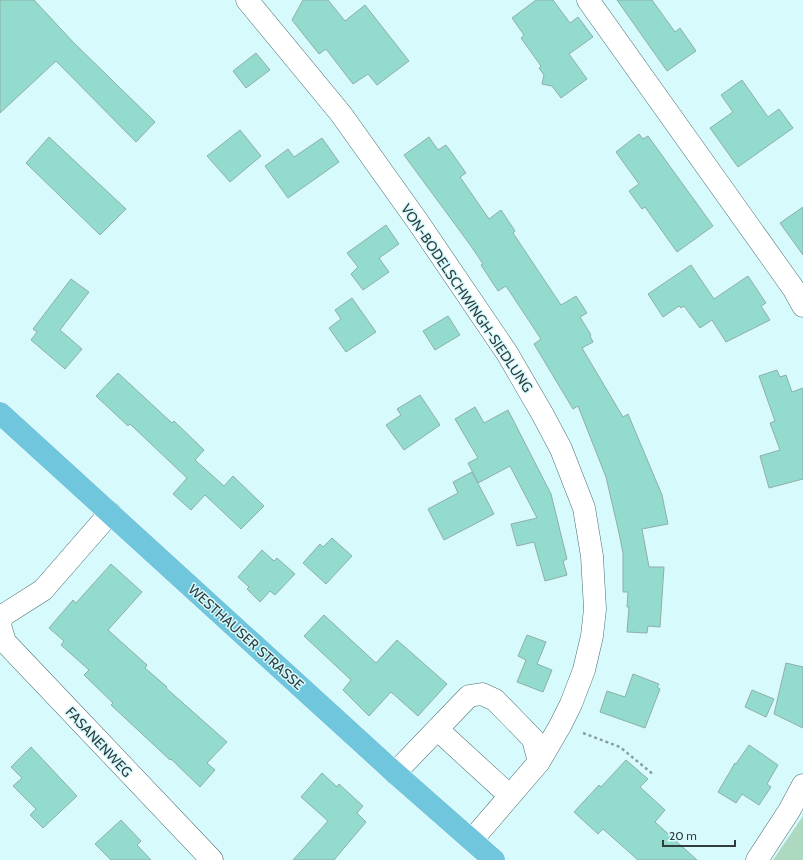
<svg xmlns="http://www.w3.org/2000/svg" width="803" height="860" viewBox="0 0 803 860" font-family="Cabin,sans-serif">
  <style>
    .green { fill: #aed9c1 }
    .building { fill: #93dbcd; stroke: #8fafa9 }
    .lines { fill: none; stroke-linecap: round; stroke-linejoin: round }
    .minor-casing { stroke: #4e6e70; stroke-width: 23 }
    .major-casing { stroke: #fff; stroke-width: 23 }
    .path { stroke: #87a1a3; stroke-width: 2.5; stroke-dasharray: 3 3; stroke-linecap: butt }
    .minor { stroke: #fff; stroke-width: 22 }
    .major { stroke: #70c7dd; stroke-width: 22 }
    .labels { text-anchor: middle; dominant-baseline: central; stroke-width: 3; stroke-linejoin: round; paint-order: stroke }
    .street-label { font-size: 14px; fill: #2f3d3e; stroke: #d7fafd }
  </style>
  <rect width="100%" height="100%" fill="#d7fafd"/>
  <!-- green -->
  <path class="green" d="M803,816V860H773Z"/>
  <!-- building -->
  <path class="building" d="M0,0H34L74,43L155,122L136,142L56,61L0,113Z
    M303,0H328L345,21L365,5L409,61L377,85L368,74L353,84L326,49L319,54L292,20Z
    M536,0H553L570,23L578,17L593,37L569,54L587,79L561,98L552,86L542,84L544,75L539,68L541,66L521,38L524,35L512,18Z
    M617,0H652L675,32L680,28L696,51L667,71Z
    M256,53L270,70L246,88L233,71Z
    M742,80L768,117L779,109L793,128L738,167L710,128L733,112L721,95Z
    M240,130L261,156L230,182L207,156Z
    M639,134L643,139L648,136L713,226L677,252L645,207L642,209L629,191L639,184L616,152Z
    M49,137L126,209L100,235L26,163Z
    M429,137L438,150L446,145L466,173L460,177L489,219L501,210L515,231L513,233L561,305L576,296L587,313L580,317L591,335L590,336L593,342L582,348L623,417L628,414L662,495L668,524L642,529L649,567H664L660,627L648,626L647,633L627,632L629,607H627L628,592H623V553L619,533L606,477L578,406L573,409L534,344L541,339L506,286L498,291L481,265L483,264L471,246L404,155Z
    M322,138L339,162L288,198L265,166L288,149L294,157Z
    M803,207V255L780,223Z
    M386,225L399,244L379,258L389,272L363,290L351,274L358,267L347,253Z
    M691,265L714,299L748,276L766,303L761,306L770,320L726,342L712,320L700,328L684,306L681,308L679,306L663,317L648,294Z
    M71,279L89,292L60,330L82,349L65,369L31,340L37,332L33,329Z
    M352,298L376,332L346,352L329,328L341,319L335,310Z
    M448,316L460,335L435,350L423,331Z
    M777,370L780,377L786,375L792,392L803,388V479L769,488L760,456L780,450L770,423L775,421L759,376Z
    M118,373L172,423L174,421L204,450L195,460L224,486L233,476L264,506L241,529L205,495L191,510L173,494L187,478L130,424L128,426L96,396Z
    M420,395L440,425L404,450L386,425L401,415L397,409Z
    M475,407L484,423L508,410L551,494L567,559L563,561L567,575L545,581L534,542L517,546L511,524L537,518L510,466L478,483L468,463L478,458L455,419Z
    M472,472L494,514L444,540L428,509L458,493L453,482Z
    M332,538L352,556L326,584L303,563L320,544L323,547Z
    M262,550L274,561L277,558L295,574L275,595L270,591L260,602L247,589L249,587L238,577Z
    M111,564L142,592L108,630L147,665L145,668L167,687L166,688L227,742L207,763L215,770L200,787L171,759L170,760L111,705L113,703L84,675L89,670L61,645L64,641L49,628L73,600L76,603Z
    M324,615L376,663L397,640L447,684L418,716L391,692L369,716L343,690L351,680L304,636Z
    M527,635L546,642L537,664L552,670L543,692L517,682L526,660L518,656Z
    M786,663L803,667V728L774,714Z
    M633,674L659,684L657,687L660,689L645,728L600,712L607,691L625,697Z
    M752,690L774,699L766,717L745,707Z
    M749,745L778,765L767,784L771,787L759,805L742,794L736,803L718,792L735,763L736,764Z
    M31,747L77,796L43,828L30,815L36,809L13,786L22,778L11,767Z
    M626,760L648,779L640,787L665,810L655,822L697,860H638L603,829L598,834L574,812L599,785L601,787Z
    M322,773L337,787L339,784L363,806L357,813L366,822L334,860H293L328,821L301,797Z
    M121,820L141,841L137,845L151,860H111L95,844Z"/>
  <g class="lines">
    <defs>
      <path id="minor" d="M247,0L341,114L418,222L507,353L543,415L561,449L584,508L592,556L595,609L592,636L584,670L571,704L560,726L539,762L472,840
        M588,0L793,288L803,306
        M0,615L2,616L43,590L110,513
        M2,616L0,625L5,642L212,860
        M437,729L510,796
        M395,773L469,696L482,694L495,700L533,739L539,762
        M757,860L789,811L803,785"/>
      <path id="major" d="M0,413L395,773L494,860"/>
    </defs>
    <!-- minor casing -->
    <use href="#minor" class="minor-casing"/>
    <!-- major casing -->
    <use href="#major" class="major-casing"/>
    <!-- path -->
    <path class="path" d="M583,733L620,747L654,775"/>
    <!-- minor -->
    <use href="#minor" class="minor"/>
    <!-- major -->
    <use href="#major" class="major"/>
  </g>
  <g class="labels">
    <!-- street labels -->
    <g class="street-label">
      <text transform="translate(467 298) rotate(56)">VON-BODELSCHWINGH-SIEDLUNG</text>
      <text transform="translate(246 637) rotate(42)">WESTHAUSER STRASSE</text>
      <text transform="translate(99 742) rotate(47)">FASANENWEG</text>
    </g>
  </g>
  <!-- scale -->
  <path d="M663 840v6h72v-6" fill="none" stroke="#2f3d3e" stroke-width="2"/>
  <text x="669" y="840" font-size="12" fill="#2f3d3e" stroke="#d7fafd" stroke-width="3" paint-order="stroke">20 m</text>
</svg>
